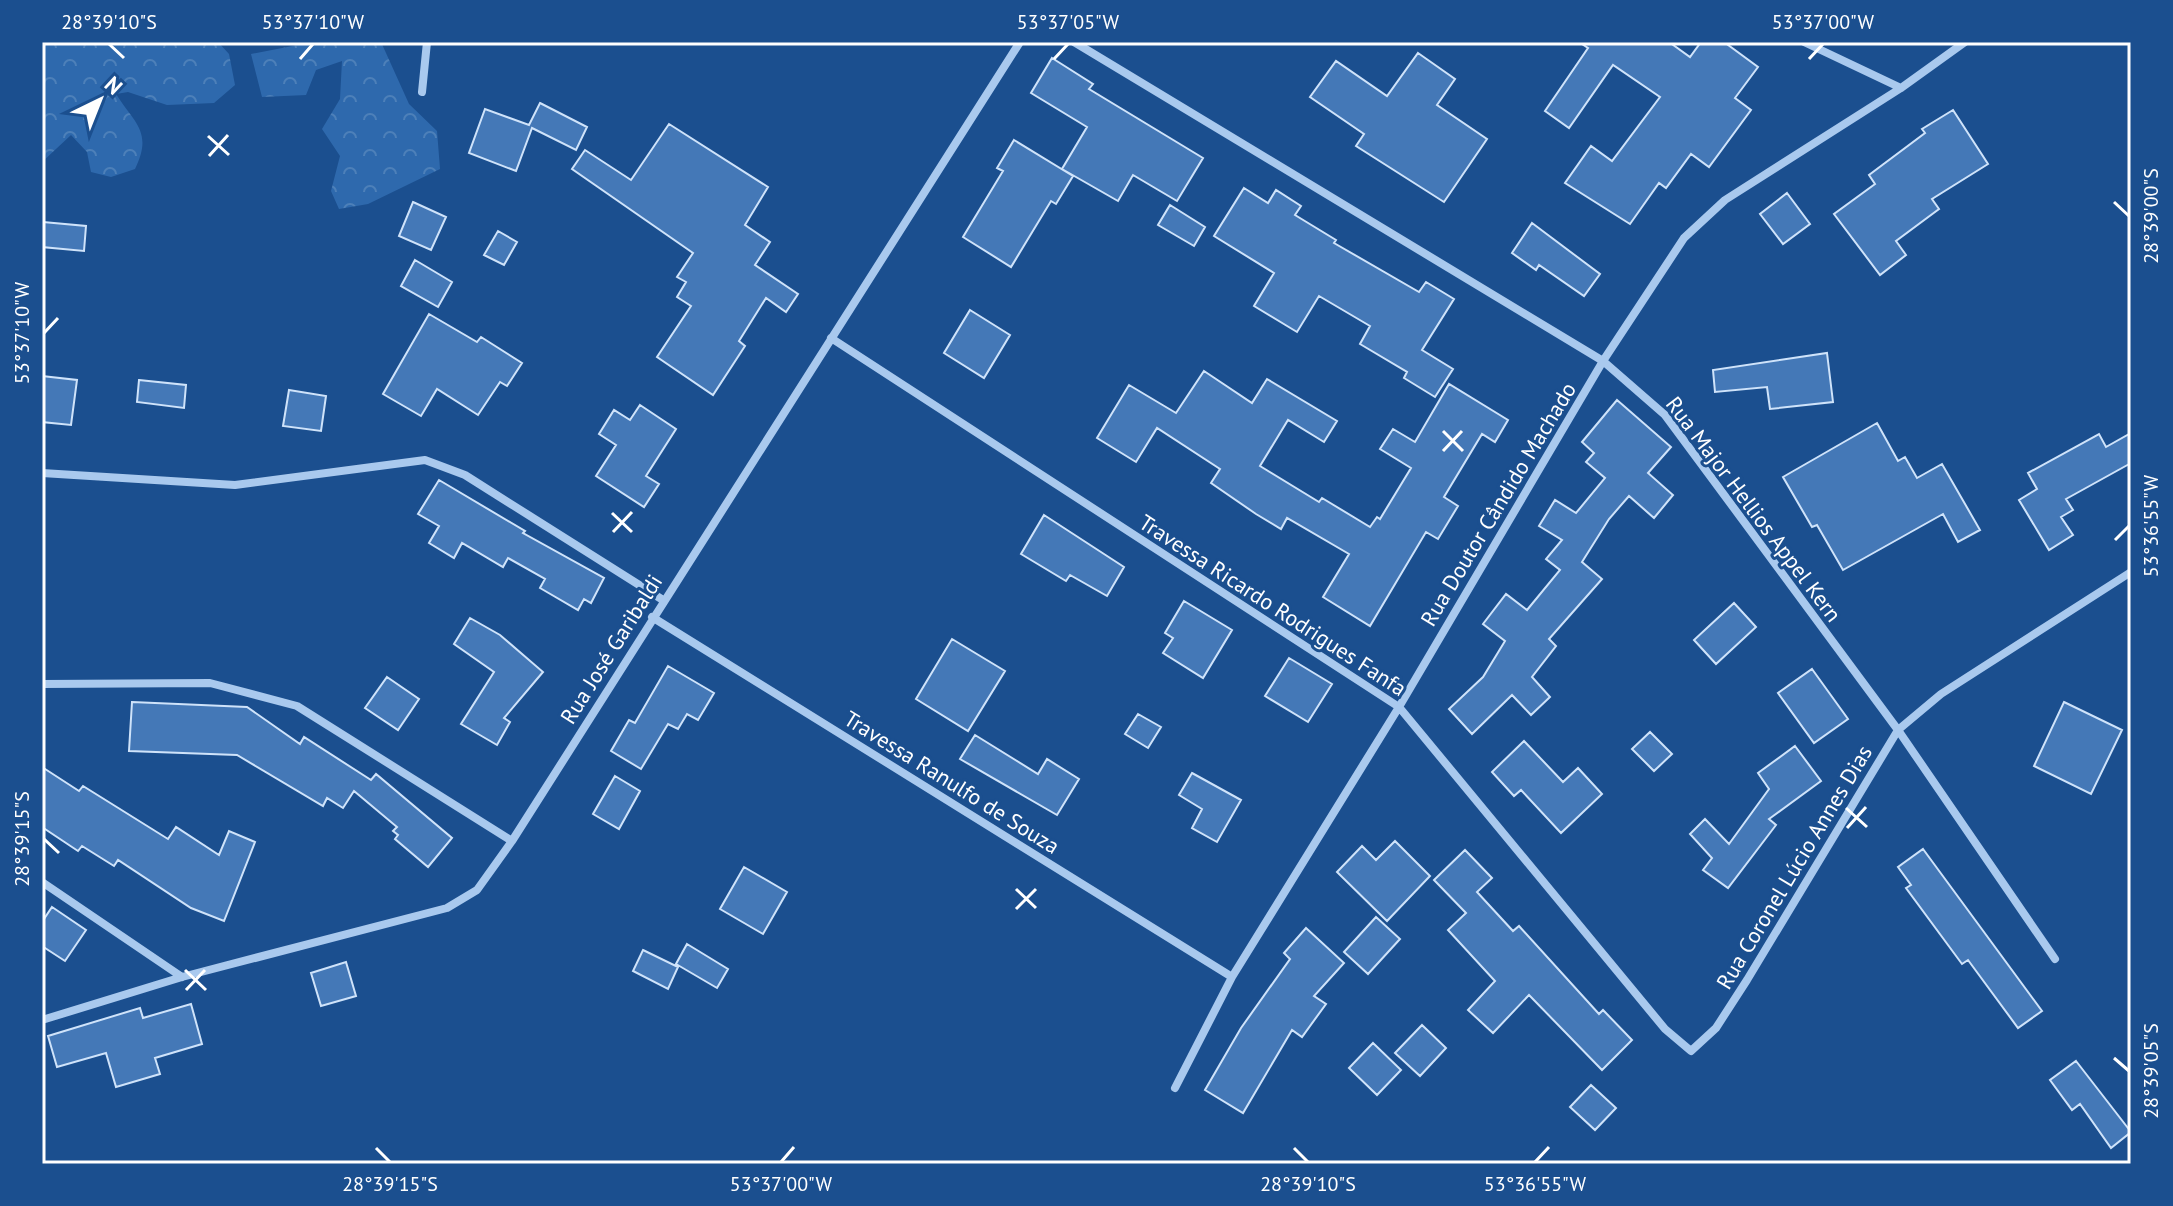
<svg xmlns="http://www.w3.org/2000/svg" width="2173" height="1206" viewBox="0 0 2173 1206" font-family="'PT Sans',sans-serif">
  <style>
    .forest { fill: url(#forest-crowns) }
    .building { fill: #4478b7; stroke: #cfe3fa; stroke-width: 2 }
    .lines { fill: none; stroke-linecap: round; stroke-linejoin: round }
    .street { stroke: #a9c9ee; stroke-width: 8 }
    .ticks { fill: none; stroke: #fff; stroke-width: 3 }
    .labels { text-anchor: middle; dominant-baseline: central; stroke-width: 6; stroke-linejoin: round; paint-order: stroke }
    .street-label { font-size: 22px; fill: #fff; stroke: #1b4f8f }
    .neatline { fill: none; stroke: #fff; stroke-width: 3 }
    .ticks-label { font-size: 20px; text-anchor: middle; fill: #fff }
  </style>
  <defs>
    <pattern id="forest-crowns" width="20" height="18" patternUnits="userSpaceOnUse" patternTransform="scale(2)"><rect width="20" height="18" fill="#2e69ad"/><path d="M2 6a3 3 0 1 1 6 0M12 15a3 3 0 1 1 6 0" fill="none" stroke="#4d80b9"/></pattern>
  </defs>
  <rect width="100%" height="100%" fill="#1b4f8f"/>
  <!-- forest -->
  <path class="forest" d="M42,42H218L229,54L235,85L214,103L167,105L128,92L116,94C135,124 153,132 135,169L111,177L91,172L87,152L71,135L42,162Z
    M313,42H381L409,104L437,131L440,169L368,204L339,209L331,191L340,156L322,129L340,99L342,61L316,70L306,95L262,97L251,54Z"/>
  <!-- building -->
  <path class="building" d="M1579,42H1669L1690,57L1701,42H1724L1758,67L1735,98L1751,110L1709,167L1691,154L1666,188L1659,183L1630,224L1565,183L1591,146L1612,161L1660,97L1613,65L1569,128L1545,111L1588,48Z
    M1418,53L1455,79L1437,105L1487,139L1444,202L1356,146L1364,134L1310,97L1336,61L1387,96Z
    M1052,58L1093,84L1089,89L1203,158L1177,201L1133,175L1118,201L1062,169L1087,127L1031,93Z
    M540,103L587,127L576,150L532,128L516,171L469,153L485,109L529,125Z
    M1953,110L1988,164L1932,199L1939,209L1896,241L1906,255L1880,275L1834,214L1875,184L1869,175L1925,133L1922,129Z
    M669,124L768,187L745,225L770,242L755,265L798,294L786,312L766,298L739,341L745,346L713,395L657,357L691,306L677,297L686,282L677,277L693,253L572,169L585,150L631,180Z
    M1014,140L1073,176L1056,204L1051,201L1011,267L963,237L1003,171L997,168Z
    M1244,188L1268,203L1276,190L1301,206L1295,215L1336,240L1334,243L1419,292L1426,282L1454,299L1422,350L1453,369L1435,397L1404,378L1407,372L1360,344L1370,326L1319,296L1297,332L1254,306L1274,273L1214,236Z
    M1787,193L1810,224L1783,244L1760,214Z
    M413,202L446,217L431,250L399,236Z
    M1170,205L1205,227L1194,246L1158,225Z
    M43,222L86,226L84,251L42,247Z
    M1532,223L1600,274L1584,296L1539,265L1536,270L1512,253Z
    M498,231L517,242L504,265L484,255Z
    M415,260L452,282L438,307L401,286Z
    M970,310L1010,335L984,378L944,353Z
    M429,314L477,342L481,337L522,363L507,386L500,382L478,415L437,389L421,416L383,394Z
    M1827,353L1833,402L1770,409L1767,387L1715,392L1713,370Z
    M1204,371L1252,403L1267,379L1337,421L1324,442L1288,420L1260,466L1319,502L1322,498L1370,527L1377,517L1380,519L1411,468L1380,449L1393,429L1415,442L1449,384L1508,420L1495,442L1482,434L1444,497L1458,506L1438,539L1426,532L1370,626L1323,597L1349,554L1287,518L1281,529L1256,514L1211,483L1220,469L1157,428L1136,462L1097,438L1129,385L1176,413Z
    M42,376L77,380L71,425L42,422Z
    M139,380L186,385L184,408L137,402Z
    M289,390L326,396L321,431L283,426Z
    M1617,400L1671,447L1648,473L1673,495L1654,518L1629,496L1609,519L1582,562L1602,579L1549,639L1556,646L1532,677L1550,697L1531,715L1512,695L1472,734L1449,709L1483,677L1505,641L1483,624L1506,594L1527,610L1560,570L1546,559L1562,540L1539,526L1555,500L1576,513L1605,478L1586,462L1594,453L1582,442Z
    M640,405L676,429L646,476L659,484L644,507L596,476L616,445L599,434L614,410L630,420Z
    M1877,423L1898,461L1905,457L1917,478L1942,464L1980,530L1958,542L1943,514L1843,570L1817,525L1812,527L1783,477Z
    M2131,433V463L2066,499L2073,510L2061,517L2073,535L2049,550L2019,500L2037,489L2028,473L2099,434L2106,447Z
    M439,480L525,531L523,533L604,578L591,603L584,599L578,610L540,588L545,579L508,558L503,567L462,543L454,558L429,543L439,526L418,514Z
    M1044,515L1124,567L1107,596L1070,575L1066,581L1021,554Z
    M1184,601L1232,630L1203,678L1163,653L1173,638L1165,633Z
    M1734,603L1756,627L1716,664L1694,640Z
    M470,618L500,635L543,672L504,718L510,722L497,745L461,724L494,672L454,644Z
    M952,639L1005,671L968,731L916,699Z
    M1289,658L1332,684L1308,722L1265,696Z
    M668,666L714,693L698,720L687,714L678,729L668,724L641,769L611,751L629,720L635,723Z
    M1812,669L1848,719L1814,743L1778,693Z
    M387,677L419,699L398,730L365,708Z
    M132,702L247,707L300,744L304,737L371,780L376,774L452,838L428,867L395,839L398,835L393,831L397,827L354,791L343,808L327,798L323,806L237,755L129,751Z
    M2064,702L2122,730L2091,794L2034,766Z
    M1138,714L1161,727L1148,748L1125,734Z
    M1650,732L1672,754L1654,771L1632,749Z
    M975,735L1038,774L1047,759L1079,779L1057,815L960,759Z
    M1524,741L1563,782L1578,768L1602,794L1561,833L1521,790L1514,796L1492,772Z
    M1795,746L1821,781L1769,819L1776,825L1728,888L1703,870L1712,858L1690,834L1705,819L1729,844L1769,789L1758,773Z
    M42,767L79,791L83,786L168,839L176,827L219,855L229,831L255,842L224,921L191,908L118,860L114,866L82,846L78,851L42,827Z
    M1192,773L1241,800L1217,842L1192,828L1202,809L1179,795Z
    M615,776L640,791L619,829L593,814Z
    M1395,841L1430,876L1387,921L1337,872L1362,846L1376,860Z
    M1923,849L2042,1011L2018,1028L1968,960L1962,964L1906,888L1911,885L1898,867Z
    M1465,850L1492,878L1477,892L1513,931L1519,926L1599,1014L1603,1010L1632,1040L1602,1070L1529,995L1493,1033L1468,1010L1495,981L1448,930L1466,913L1434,880Z
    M744,867L787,892L763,934L720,909Z
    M52,907L86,930L65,961L42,946V922Z
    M1376,917L1400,939L1368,974L1344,952Z
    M1306,928L1344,963L1314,996L1326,1004L1302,1037L1292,1030L1243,1113L1205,1090L1241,1028L1290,959L1284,953Z
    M687,944L728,969L717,988L676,964Z
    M643,950L678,967L668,989L633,971Z
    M346,962L356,996L321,1006L311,973Z
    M191,1004L202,1044L155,1058L160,1074L116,1087L106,1053L57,1067L48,1036L140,1008L143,1018Z
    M1422,1025L1446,1048L1420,1076L1395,1053Z
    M1373,1043L1401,1070L1377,1095L1349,1068Z
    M2076,1061L2131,1132L2111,1148L2080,1104L2072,1110L2050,1080Z
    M1591,1085L1616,1108L1595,1130L1570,1107Z"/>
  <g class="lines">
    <!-- street -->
    <path class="street" d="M1074,42L1603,361L1665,415L1898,730L2055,959
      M1804,42L1901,88
      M422,92L427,42
      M831,338L1399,707L1665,1029L1691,1051L1716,1028L1747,980L1898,730L1941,694L2131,572
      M42,473L235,485L425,460L465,475L663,600
      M652,617L1232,977
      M42,684L210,683L297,706L512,841
      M42,882L182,977
      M42,1020L182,977L447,908L477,890L512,841L1020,42
      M1175,1088L1232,977L1399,707L1603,361L1684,238L1725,200L1901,88L1965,42"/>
  </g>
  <!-- ticks -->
  <path class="ticks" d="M109,44L124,58M300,59L313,44M1054,59L1068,44M1809,59L1823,44M208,136L229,155M209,156L228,135M2114,202L2129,216M44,333L58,318M1443,431L1463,451M1443,451L1462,431M612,513L632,532M613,532L632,512M2115,540L2129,526M1846,808L1867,827M1847,828L1866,807M44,839L59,853M1016,889L1036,908M1016,909L1036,889M185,970L206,990M186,990L205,970M2114,1058L2129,1071M376,1148L390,1162M1294,1148L1308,1162M781,1162L794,1147M1535,1162L1549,1147"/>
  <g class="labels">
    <!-- street labels -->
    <g class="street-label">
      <text transform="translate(1498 504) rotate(-59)">Rua Doutor Cândido Machado</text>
      <text transform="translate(1754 509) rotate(53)">Rua Major Hellios Appel Kern</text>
      <text transform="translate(1273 605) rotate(33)">Travessa Ricardo Rodrigues Fanfa</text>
      <text transform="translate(611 649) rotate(-58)">Rua José Garibaldi</text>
      <text transform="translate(952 782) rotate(32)">Travessa Ranulfo de Souza</text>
      <text transform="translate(1794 867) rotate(-59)">Rua Coronel Lúcio Annes Dias</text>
    </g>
  </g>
  <!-- border -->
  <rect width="2173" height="1206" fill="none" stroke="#1b4f8f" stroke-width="88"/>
  <!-- north arrow -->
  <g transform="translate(100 100) rotate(43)" stroke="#1b4f8f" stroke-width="6" paint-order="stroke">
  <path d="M0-6L14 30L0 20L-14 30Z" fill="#ffffff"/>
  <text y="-12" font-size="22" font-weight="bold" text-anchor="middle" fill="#ffffff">N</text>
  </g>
  <rect x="44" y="44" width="2085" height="1118" class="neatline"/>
  <g class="ticks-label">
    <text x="109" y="29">28°39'10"S</text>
    <text x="313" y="29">53°37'10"W</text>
    <text x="1068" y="29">53°37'05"W</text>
    <text x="1823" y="29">53°37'00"W</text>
    <text transform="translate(2151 216) rotate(-90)" y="7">28°39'00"S</text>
    <text transform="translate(22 333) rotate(-90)" y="7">53°37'10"W</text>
    <text transform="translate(2151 526) rotate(-90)" y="7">53°36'55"W</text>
    <text transform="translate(22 839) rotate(-90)" y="7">28°39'15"S</text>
    <text transform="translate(2151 1071) rotate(-90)" y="7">28°39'05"S</text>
    <text x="390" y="1191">28°39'15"S</text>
    <text x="781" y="1191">53°37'00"W</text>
    <text x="1308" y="1191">28°39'10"S</text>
    <text x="1535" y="1191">53°36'55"W</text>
  </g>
</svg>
